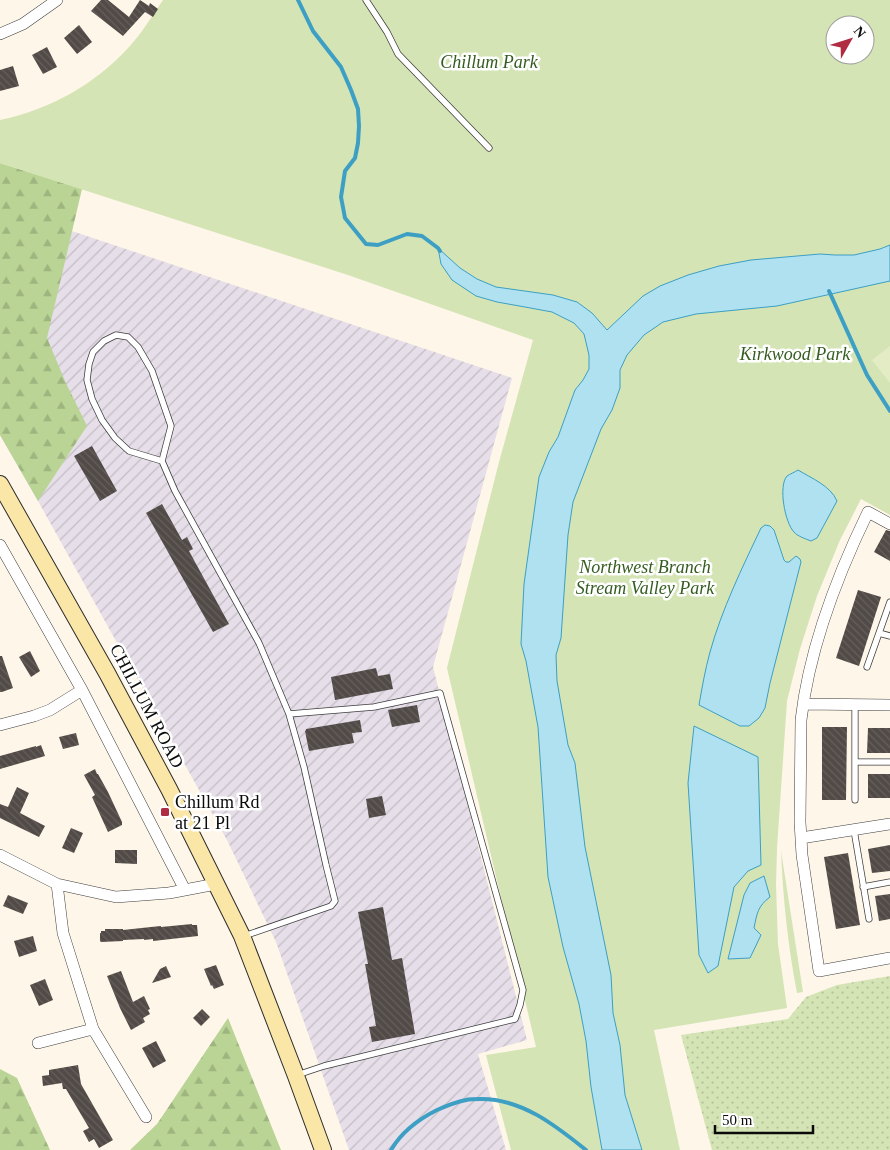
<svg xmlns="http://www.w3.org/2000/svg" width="890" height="1150" viewBox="0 0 890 1150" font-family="Georgia,serif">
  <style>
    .industrial { fill: url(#industrial-furrows) }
    .grass { fill: url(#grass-dots) }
    .forest { fill: url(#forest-firs) }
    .park { fill: #d4e4b5; fill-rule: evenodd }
    .pitch { fill: #e4ecc6 }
    .water { fill: #b0e1f1; stroke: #3c9fc3 }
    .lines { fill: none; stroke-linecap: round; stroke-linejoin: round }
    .stream { stroke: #3c9fc3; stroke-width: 4 }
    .building { fill: url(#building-back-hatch) }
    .service-casing { stroke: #3d3d3d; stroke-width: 7 }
    .minor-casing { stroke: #3d3d3d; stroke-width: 12 }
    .secondary-casing { stroke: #2c2c2c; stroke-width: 18 }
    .service { stroke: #fff; stroke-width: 5.5 }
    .minor { stroke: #fff; stroke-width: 11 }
    .secondary { stroke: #fae6a6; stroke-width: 16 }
    .poi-dot { fill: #af2c43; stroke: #fff; stroke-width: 2 }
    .labels { text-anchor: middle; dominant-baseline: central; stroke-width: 5; stroke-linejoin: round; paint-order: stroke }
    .park-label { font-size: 18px; font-style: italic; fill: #345c20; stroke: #fff }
    .street-label { font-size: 18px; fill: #0a0a0a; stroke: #fff }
    .poi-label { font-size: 18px; fill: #0a0a0a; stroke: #fff; text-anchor: start }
  </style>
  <defs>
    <pattern id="industrial-furrows" width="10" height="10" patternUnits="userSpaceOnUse" patternTransform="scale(1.25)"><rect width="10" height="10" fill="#e6dee8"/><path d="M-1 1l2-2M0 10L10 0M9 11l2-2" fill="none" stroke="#c4bdc6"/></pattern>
    <pattern id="grass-dots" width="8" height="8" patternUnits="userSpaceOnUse" patternTransform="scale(1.25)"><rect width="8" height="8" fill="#d4e4b5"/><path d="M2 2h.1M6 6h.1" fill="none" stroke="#b5c29a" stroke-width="1.8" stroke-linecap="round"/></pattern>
    <pattern id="forest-firs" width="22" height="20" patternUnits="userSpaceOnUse" patternTransform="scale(1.25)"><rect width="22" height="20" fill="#b9d495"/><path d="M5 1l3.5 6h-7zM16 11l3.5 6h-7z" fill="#9eb57f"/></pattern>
    <pattern id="building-back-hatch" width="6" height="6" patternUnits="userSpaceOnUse" patternTransform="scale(1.25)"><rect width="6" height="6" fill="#514a47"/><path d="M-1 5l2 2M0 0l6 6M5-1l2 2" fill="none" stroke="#65605d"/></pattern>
  </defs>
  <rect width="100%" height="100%" fill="#fef6e8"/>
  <!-- industrial -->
  <path class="industrial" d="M0,207L512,378L433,667L527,1040L478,1054L506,1150H349L276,942L228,842L38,501L0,435Z"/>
  <!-- grass -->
  <path class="grass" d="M890,976V1150H712L681,1035L788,1019L806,997L837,985Z"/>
  <!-- forest -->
  <path class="forest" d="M0,163L82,189L47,338L65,381L87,426L38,501L0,435Z
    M228,1018L281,1150H130L157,1124Z
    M0,1069L17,1078L50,1150H0Z"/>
  <!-- park -->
  <path class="park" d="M163,0H890V515L861,499L840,540L817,596L800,649L787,701L777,848L776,884L778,944L787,1008L654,1030L680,1150H511L486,1055L536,1047L447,668L499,462L533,340L348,275L0,163V120C49,110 96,84 129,47C142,33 152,16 163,0ZM835,25H865V55H835Z
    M781,851L803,992L797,993C788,946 783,899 781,851Z"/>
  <!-- pitch -->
  <path class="pitch" d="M890,346V383L872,360Z"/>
  <!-- water -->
  <path class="water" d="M890,245V281L777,306L696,314L663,322L644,335L627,355L620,370V388L612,410L601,429L573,502L568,535L561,638L556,655L557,681L568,745L575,763L585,847L611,975L613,1013L620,1045L625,1095L642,1150H602L591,1087L586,1041L579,1004L563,947L548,877L538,727L526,661L521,644L524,584L539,477L549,452L558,437L575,390L583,380L589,369V355L584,334L574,323L552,312L525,307L497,302L476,296L452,280L441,264L438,248L460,268L477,279L496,287L553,295L577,302L592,313L607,330L643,296L660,286L688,275L719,266L751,260L820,254L835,255H854L880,249Z
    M798,470C811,478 831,486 837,501L817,538L811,541C806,539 797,536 794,532C785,523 778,486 787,476C790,474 795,472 798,470Z
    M765,525L770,526L774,530L784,560L786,562H789L796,556L800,559L801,562L770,683L765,708L759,718L749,726H740L699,705C702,688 705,670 710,652C722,609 742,568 761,528Z
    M694,726L758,757L761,865L748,871L734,887L718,966L708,973L699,955L688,783Z
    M764,876L770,897C758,906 757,913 754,928L761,935L750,958L728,959L744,895L750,883Z"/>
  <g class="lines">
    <!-- stream -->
    <path class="stream" d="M298,0L313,31L341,67L351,90L358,109L359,126L358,143L355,158L345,171L341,197L345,218L366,244L378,245L407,234L422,236L438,248L440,251
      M829,291L867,375L890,411
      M391,1150C401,1133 419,1119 437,1110C446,1106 456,1102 466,1100C470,1099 476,1099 481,1099C522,1099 555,1125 586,1150"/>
  </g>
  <!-- building -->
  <path class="building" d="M101,0H108L129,17L140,0L149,6L150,3L158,9L153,17L145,12L123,36L91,11Z
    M79,25L92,42L77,54L64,38Z
    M47,47L57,67L43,74L32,55Z
    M13,66L19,86L0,91V70Z
    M92,446L117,491L100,501L74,456Z
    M162,504L182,540L187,537L193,549L189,551L229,624L213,632L146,513Z
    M886,530L890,531V561L874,552Z
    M858,590L881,597L859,666L836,658Z
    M30,651L40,671L31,677L19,657Z
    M0,656H2L13,688L2,692H0Z
    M376,668L378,676L390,674L393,689L335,700L331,677Z
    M417,705L420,722L392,727L388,710Z
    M360,720L362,732L352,733L354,743L309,751L305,731L306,730V729Z
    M822,727H847L846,800H822Z
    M868,728H890V753H867Z
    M76,733L79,745L63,749L59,737Z
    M41,745L45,756L0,769V756L36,746V747Z
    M95,769L97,774H98L108,792L122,822V825L108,832L92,797L95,795L84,775Z
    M868,774H890V798H868Z
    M17,787L29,793L20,813L45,826L39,837L0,818V804L8,807Z
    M382,796L386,815L369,818L366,799Z
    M71,828L83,833L74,853L62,848Z
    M890,845V871L872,873L868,849Z
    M115,850H137V864L115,863Z
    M848,853L860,925L836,929L824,857Z
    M890,894V919L879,921L875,896Z
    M8,895L28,903L23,914L3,906Z
    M383,907L392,960L402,958L415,1034L372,1042L369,1027L376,1026L365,964H368L358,912Z
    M192,924V925H197L198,936L153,941V939L144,940V939L123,940V941L101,942L100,941V933H101V931H105V929H123V930L151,927L161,926V927Z
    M33,936L37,951L19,957L14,941Z
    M216,965L224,985L214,989L212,985L211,986L204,969Z
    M166,966L171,977L152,983L160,969Z
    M121,971L133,1002L144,996L150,1009L148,1010L150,1014L143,1018L145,1022L131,1030L120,1008L107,976Z
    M45,979L53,1000L39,1006L30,985Z
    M202,1009L210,1017L201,1026L193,1018Z
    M156,1041L166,1061L153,1068L142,1048Z
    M78,1065L81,1084L113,1140L99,1148L94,1139L89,1142L83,1131L89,1128L66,1089H63L62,1083L43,1086L42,1076L49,1075V1070Z"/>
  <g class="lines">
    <defs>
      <path id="service" d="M366,0L387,32L398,54L489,148
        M162,461L171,426L152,371L138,347L128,337L116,335L104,341L93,352L89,364L87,380L92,399L102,420L115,438L129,451L162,461L175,491L259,643L289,714L304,767L326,865L335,901L331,906L244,936
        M879,633L890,636
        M867,667L890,602
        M855,705V800
        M289,714L374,707L440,693L523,990L520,1005L515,1019L324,1066L297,1075
        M856,762H890
        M854,830L869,919
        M863,887L890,882"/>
      <path id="minor" d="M0,34L23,24L57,0
        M890,524L868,512C837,576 809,649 801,720L800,822L802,855L819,971L890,958
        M0,545L82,690L185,890
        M803,704L890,705
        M0,725L34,716L50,710L82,690
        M801,838L890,824
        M0,855L57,884L63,933L93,1029L146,1117
        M57,884L116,897L169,893L216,884
        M38,1043L93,1029"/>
      <path id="secondary" d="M0,484L107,673L169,789L242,936L296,1076L323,1150"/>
    </defs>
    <!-- service casing -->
    <use href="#service" class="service-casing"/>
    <!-- minor casing -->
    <use href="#minor" class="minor-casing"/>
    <!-- secondary casing -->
    <use href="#secondary" class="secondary-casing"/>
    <!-- service -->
    <use href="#service" class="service"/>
    <!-- minor -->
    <use href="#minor" class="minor"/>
    <!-- secondary -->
    <use href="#secondary" class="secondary"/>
  </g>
  <!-- markers -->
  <rect class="poi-dot" x="160" y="807" width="10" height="10" rx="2.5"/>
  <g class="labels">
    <!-- park labels -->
    <g class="park-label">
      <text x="489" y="62">Chillum Park</text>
      <text x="795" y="354">Kirkwood Park</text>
      <text x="645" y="567">Northwest Branch<tspan x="645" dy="21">Stream Valley Park</tspan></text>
    </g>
    <!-- street labels -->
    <g class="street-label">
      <text transform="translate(147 706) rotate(62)">CHILLUM ROAD</text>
    </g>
    <!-- poi labels -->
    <g class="poi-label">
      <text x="175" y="802">Chillum Rd<tspan x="175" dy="21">at 21 Pl</tspan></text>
    </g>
  </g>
  <!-- north arrow -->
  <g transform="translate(850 40) rotate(51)"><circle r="24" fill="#ffffff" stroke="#9d9d9d"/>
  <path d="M0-4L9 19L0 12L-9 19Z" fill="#af2c43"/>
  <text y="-8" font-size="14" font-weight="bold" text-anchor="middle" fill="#0a0a0a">N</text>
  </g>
  <!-- scale -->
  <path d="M715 1125v8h98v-8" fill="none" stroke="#0a0a0a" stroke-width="2.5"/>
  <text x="722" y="1125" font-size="15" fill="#0a0a0a" stroke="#ffffff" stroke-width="4" paint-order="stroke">50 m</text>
</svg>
